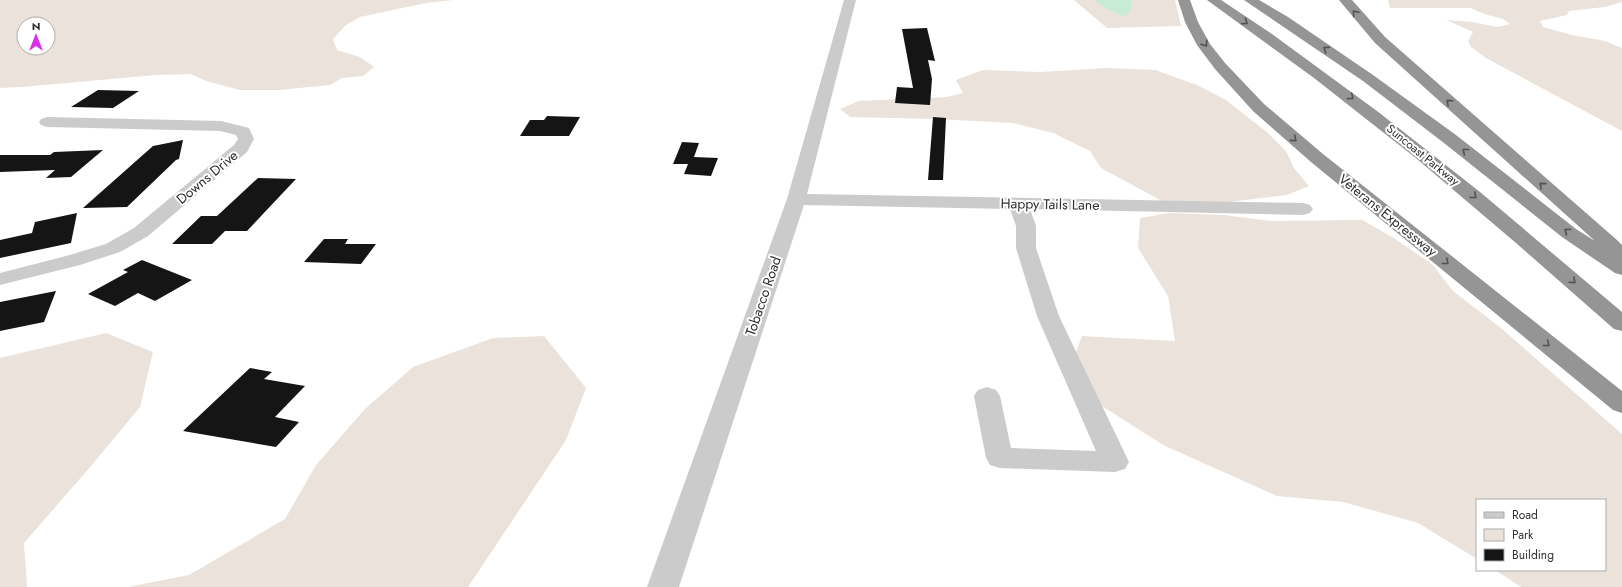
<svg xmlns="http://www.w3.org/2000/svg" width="1622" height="587" viewBox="0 0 1622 587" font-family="Jost,sans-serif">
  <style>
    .green { fill: #ebe3db; fill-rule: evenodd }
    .water { fill: #c7ebd5 }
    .building { fill: #151515 }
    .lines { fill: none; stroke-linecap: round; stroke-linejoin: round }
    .minor { fill: #cbcbcb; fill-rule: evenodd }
    .highway { fill: #959595; fill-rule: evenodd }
    .oneway { stroke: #525252 }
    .labels { text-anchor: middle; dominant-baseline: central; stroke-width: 4; stroke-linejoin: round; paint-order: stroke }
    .far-street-label { font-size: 12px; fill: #2e2e2e; stroke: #fff }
    .street-label { font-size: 14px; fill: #2e2e2e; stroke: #fff }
  </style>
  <rect width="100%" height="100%" fill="#fff"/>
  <!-- green -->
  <path class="green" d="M0,0H453L426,3L360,17L346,25L333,39L337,50L360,57L374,67L363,76L342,78L330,85L279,90H240L206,81L191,74L156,75L22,87L0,88ZM24,24H48V48H24Z
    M1074,0H1175L1181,26L1107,28Z
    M1388,0H1622V2L1605,7L1569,11L1567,15L1540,21L1543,27L1572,35L1605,41L1622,48V131L1486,58L1471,47L1468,41L1473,32L1446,20L1472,22L1497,27L1510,24L1503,19L1484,14L1471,8H1390Z
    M1106,68L1155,70L1197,85L1226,100L1268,133L1286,151L1294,168L1309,186L1287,195L1212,204L1162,201L1101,168L1090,151L1053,133L1013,123L935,119L850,117L840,109L859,101L947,97L963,93L956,80L983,70L1041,72Z
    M1169,213L1224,215L1270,221L1362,220L1394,238L1433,265L1453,291L1501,328L1622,434V587H1521L1495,570H1605V500H1477V559L1418,523L1343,502L1277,496L1163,445L1102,406L1073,360L1082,336L1175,341L1168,296L1138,248L1140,218Z
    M106,333L153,352L140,407L91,466L24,543L27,587H0V358Z
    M544,336L586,388L566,440L468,587H128L189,575L285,519L316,465L365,409L413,367L493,338Z"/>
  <!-- water -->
  <path class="water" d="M1094,0H1131V9L1125,17L1103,7Z"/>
  <!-- building -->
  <path class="building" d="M927,28L935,61L928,60L932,79L930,105L895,103L897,87L913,88L902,29Z
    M98,90L139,91L113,108L71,107Z
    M547,116L580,117L569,136H520L530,120H544Z
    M933,117L946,118L943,180H928Z
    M183,140L179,159L176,160L127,207L83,208L153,146Z
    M682,142L699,143L694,157L718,158L711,176L684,174L688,164H673Z
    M103,150L71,177L46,178L55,170L0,172V155H50L54,152Z
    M258,178L296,179L247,231H225L212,244H172L201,216H217Z
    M77,213L71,243L0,258V240L32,233L35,222Z
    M324,239H348L345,244H376L361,264L304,262Z
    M142,260L192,280L155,301L138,293L115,306L88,294L128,272L123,270Z
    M56,291L44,322L0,331V302Z
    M250,368L272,372L264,379L305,386L275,417L299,422L276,447L183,431Z"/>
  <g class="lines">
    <!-- minor -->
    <path class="minor" d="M844,0H856L807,194L1303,203L1310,205L1313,209L1310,213L1303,215L1030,209L1036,226V248L1059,316L1129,462L1125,469L1115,472L1000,468L990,465L986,458L974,396L978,390L987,387L996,390L1000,396L1011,448L1096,451L1037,316L1016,248V226L1010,209L804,205L679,587H647L787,199Z
      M47,117L221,121L249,128L254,139L247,152L148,236L120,252L80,265L0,285V273L66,256L106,244L134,228L234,145L238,139L236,135L220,131L47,127L41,125L39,122L41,119Z"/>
    <!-- highway -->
    <path class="highway" d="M1178,0H1190L1198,22L1210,44L1225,63L1264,104L1323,154L1622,391V413L1613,410L1311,162L1253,111L1215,69L1197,45L1185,22Z
      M1207,0H1221L1272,34L1377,111L1480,192L1622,312V331L1614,329L1516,243L1417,159L1314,78Z
      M1244,0H1259L1288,17L1373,75L1456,135L1576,229L1595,241L1375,43L1339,0H1352L1385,37L1617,240L1622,245V275L1615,273L1562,237L1444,143L1363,81Z"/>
  </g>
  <!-- one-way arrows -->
  <defs><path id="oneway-chevron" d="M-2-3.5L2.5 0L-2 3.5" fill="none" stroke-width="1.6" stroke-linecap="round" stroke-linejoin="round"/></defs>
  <g class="oneway">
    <use href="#oneway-chevron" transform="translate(1355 13) rotate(-131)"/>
    <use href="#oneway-chevron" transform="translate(1245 22) rotate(34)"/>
    <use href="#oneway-chevron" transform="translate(1205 44) rotate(56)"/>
    <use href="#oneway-chevron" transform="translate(1326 49) rotate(-146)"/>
    <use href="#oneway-chevron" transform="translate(1351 97) rotate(37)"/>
    <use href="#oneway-chevron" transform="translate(1449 102) rotate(-138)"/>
    <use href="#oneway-chevron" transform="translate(1294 139) rotate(40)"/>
    <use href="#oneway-chevron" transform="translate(1465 151) rotate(-142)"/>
    <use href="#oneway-chevron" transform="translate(1542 185) rotate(-139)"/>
    <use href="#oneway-chevron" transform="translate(1474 196) rotate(39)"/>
    <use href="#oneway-chevron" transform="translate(1567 231) rotate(-143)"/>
    <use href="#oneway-chevron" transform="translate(1446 262) rotate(39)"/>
    <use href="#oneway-chevron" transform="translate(1573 281) rotate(42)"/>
    <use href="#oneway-chevron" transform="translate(1547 344) rotate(39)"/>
  </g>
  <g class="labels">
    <!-- far-street labels -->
    <g class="far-street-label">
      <text transform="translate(1423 155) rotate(39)">Suncoast Parkway</text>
    </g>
    <!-- street labels -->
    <g class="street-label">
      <text transform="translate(207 177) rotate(-40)">Downs Drive</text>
      <text transform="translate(1050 204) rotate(1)">Happy Tails Lane</text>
      <text transform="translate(1388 215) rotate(39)">Veterans Expressway</text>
      <text transform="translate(763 296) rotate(-71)">Tobacco Road</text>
    </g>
  </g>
  <!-- legend -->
  <rect x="1476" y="499" width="130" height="72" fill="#ffffff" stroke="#ababab"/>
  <rect x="1484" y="512" width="20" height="6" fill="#cbcbcb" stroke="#ababab"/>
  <text x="1512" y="519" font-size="12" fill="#2e2e2e">Road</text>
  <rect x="1484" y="529" width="20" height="12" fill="#ebe3db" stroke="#ababab"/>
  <text x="1512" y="539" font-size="12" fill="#2e2e2e">Park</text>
  <rect x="1484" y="549" width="20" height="12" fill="#151515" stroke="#ababab"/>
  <text x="1512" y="559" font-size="12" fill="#2e2e2e">Building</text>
  <!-- north arrow -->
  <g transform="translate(36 36)"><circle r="19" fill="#ffffff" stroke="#ababab"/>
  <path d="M0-3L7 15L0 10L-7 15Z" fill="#d92fe6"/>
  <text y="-6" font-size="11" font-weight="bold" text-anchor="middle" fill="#2e2e2e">N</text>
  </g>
</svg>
